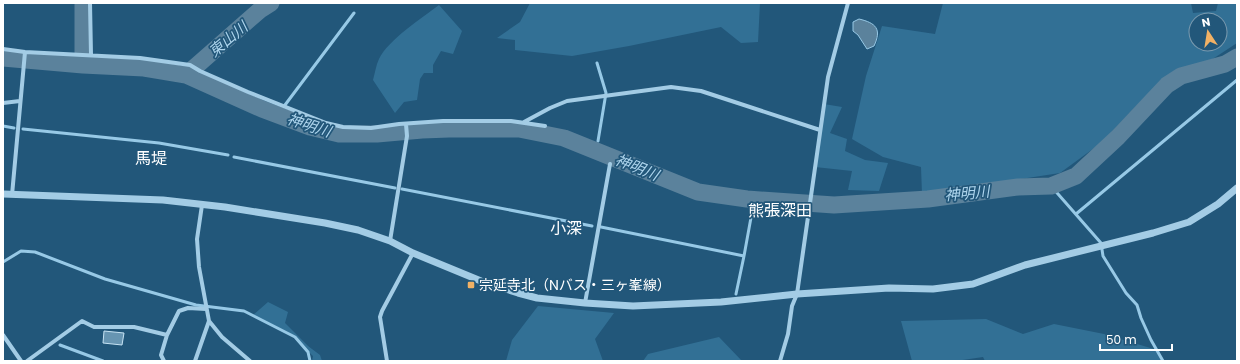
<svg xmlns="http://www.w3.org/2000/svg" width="1240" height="364" viewBox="0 0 1240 364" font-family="Poppins,'Noto Sans JP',sans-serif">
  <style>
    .green { fill: #327095; fill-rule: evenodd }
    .water { fill: #5b829c; stroke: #97c9e6 }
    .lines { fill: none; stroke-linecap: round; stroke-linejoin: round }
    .stream { stroke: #97c9e6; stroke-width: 3 }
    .river { stroke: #5b829c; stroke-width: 17 }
    .building { fill: #6795b2; stroke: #c6e3f4 }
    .minor { stroke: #a3cce5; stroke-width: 4 }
    .tertiary { stroke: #a3cce5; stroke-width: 7 }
    .poi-dot { fill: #f1b165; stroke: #22577a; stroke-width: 1.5 }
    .labels { text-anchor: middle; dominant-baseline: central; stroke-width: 3.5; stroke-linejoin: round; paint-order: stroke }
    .poi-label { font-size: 14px; fill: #fff; stroke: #22577a; text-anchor: start }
    .water-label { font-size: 15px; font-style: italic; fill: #aed5ed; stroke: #22577a }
    .quarter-label { font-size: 16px; fill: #fff; stroke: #22577a }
  </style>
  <rect width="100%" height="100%" fill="#22577a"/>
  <!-- green -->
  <path class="green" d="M530,3H760L758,42L741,43L721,27L629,46L572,56L515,50V40L497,38L520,22Z
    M943,3H1191L1193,13L1216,11L1218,3H1237V43L1202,66L1177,71L1137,105L1101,143L1060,173L922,194L921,167L883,157L852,139L866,76L882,26L935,34ZM1196,20H1220V44H1196Z
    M439,5L462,31L453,54L441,51L433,65V73H424L420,79L417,100L404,102L395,113L373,80C375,73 376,65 379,59C388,40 422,18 439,5Z
    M824,104L842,107L830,133L847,139L845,151L865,160L888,163L879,191L848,190L852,171L815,167Z
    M268,302L288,312L285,323L308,346L320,355L322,361H312L313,356L288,332L253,315Z
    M538,306L614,313L595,339L603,361H506L512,340Z
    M986,319L1023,334L1054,324L1104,334L1157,350L1164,361H985L983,357L956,361H912L901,321Z
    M719,337L742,361L705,360L703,361H643L648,354Z"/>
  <!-- water -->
  <path class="water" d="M859,19C876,23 882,29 874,46L867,49L858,35L853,31V22Z"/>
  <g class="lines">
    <!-- stream -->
    <path class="stream" d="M597,63L606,93L598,141
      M285,105L354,13
      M3,126L14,128
      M23,129L159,143L228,155
      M234,157L395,188
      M1051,186L1101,243L1103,256L1126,293L1137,305L1141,318L1151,340L1163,361
      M402,189L592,226
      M1076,214L1237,80
      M601,227L744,256L736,294
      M744,256L752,212
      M3,262L21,251L35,252L105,279L196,305L244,311L295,337L308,352L310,361
      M60,345L103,361"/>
    <!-- river -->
    <path class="river" d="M3,58L83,65L144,68L186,75L262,109L310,127L339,134H377L422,130L449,129H519L564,138L698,192L747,199L834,205L928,199L1018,187L1051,186L1076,176L1118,137L1167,85L1181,76L1225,64L1237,57
      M83,65V3
      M186,75L260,10L271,3"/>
  </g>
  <!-- building -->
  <path class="building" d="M104,331L124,333L122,345L103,343Z"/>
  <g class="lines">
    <!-- minor -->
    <path class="minor" d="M90,3L91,55
      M3,49L25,52L140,58L190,65L200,71L248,92L326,123L343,127L371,128L399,124L443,121H511L545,126
      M3,103L20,101
      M524,122L550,108L567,101L671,87L701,91L820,130
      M12,195L25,52
      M202,205L197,239L199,267L209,321L222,337L250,361
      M390,241L407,136L406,124
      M585,303L610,164
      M3,335L21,361
      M167,335L179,311L188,308L206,309
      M27,361L82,321L94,327H134L167,335L161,355L164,361
      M195,361L209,321
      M387,361L380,317L382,311L413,253
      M780,361L788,334L792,306L797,294L828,77L848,3"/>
    <!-- tertiary -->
    <path class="tertiary" d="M3,194L163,200L225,207L325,223L358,230L390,241L413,253L481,281L518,293L537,298L585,303L633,306L721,302L797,294L889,288L933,289L973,284L1025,265L1153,233L1189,222L1218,204L1237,188"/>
  </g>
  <!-- markers -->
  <rect class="poi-dot" x="467" y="281" width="8" height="8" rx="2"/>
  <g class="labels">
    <!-- poi labels -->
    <g class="poi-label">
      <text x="479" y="285">宗延寺北（Nバス・三ヶ峯線）</text>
    </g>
    <!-- water labels -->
    <g class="water-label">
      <text transform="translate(228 39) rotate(-40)">東山川</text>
      <text transform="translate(309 125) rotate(18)">神明川</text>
      <text transform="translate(637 167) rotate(22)">神明川</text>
      <text transform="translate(967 193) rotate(-5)">神明川</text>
    </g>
    <!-- quarter labels -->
    <g class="quarter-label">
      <text x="151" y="158">馬堤</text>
      <text x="780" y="210">熊張深田</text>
      <text x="566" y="228">小深</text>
    </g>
  </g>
  <!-- border -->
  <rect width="1240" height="364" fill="none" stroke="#ffffff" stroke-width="8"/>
  <!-- north arrow -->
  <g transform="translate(1208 32) rotate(348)"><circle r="19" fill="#22577a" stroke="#7a9aaf"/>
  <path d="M0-3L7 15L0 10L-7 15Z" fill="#f1b165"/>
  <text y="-6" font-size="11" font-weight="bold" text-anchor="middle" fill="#ffffff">N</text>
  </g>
  <!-- scale -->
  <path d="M1100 344v6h72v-6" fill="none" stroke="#ffffff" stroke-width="2"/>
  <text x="1106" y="344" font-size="12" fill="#ffffff" stroke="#22577a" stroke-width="3" paint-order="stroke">50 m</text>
</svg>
